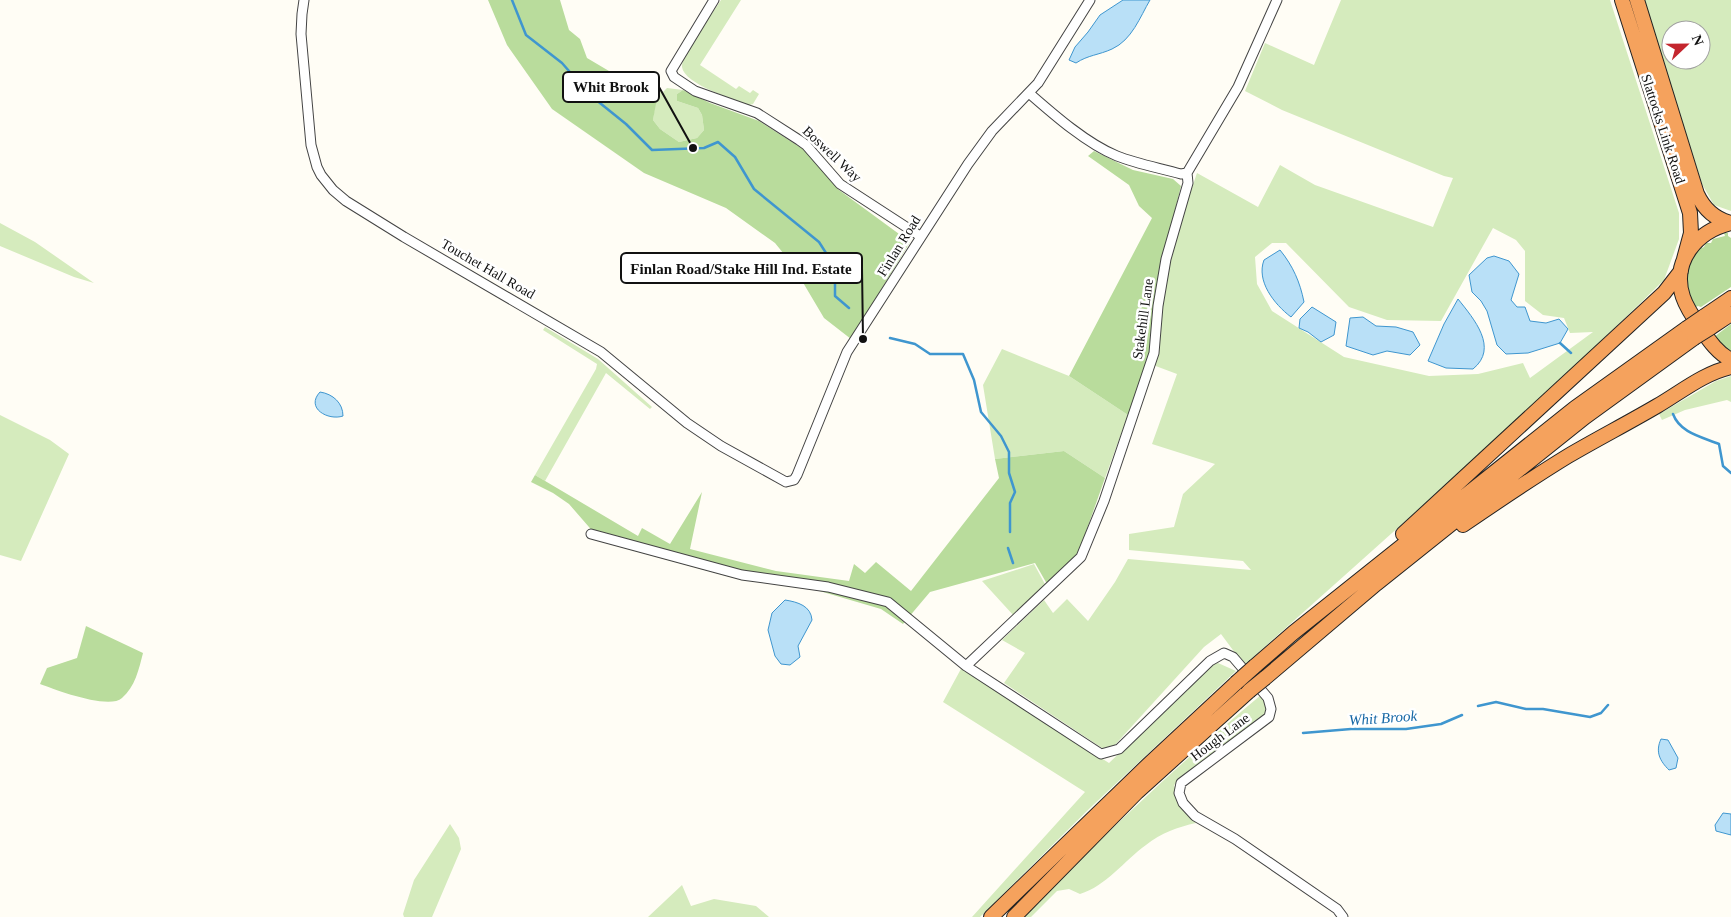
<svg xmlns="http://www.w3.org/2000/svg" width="1731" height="917" viewBox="0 0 1731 917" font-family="Georgia,serif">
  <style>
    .green { fill: #d5ebbd; fill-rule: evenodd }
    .forest { fill: #b9dc9c }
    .water { fill: #b9e0f7; stroke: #3f96cf }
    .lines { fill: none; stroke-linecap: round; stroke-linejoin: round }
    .stream { stroke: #3f96cf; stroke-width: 2.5 }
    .minor-casing { stroke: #444; stroke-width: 11 }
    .highway-casing { stroke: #222; stroke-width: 16 }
    .minor { stroke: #fff; stroke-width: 9 }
    .highway { stroke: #f5a25d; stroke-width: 14 }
    .highway-bridge-casing { stroke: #222; stroke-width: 16; stroke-linecap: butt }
    .highway-bridge { stroke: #f5a25d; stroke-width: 14 }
    .labels { text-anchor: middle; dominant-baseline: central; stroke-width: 5; stroke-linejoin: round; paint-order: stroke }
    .street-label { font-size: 14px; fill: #111; stroke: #fff }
    .water-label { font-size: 15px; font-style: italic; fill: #1768a6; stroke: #fff }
    .leader { fill: none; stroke: #111; stroke-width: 2 }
    .callout-dot { fill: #111; stroke: #fff; stroke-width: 2 }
    .callout { fill: #fff; stroke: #111; stroke-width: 2 }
    .callout-label { font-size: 15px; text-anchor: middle; font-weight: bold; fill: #111 }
  </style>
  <rect width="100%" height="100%" fill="#fffdf5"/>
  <!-- green -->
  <path class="green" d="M721,0H741L700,65L736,89L739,86L750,93L753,90L759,94L753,104L749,105C735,100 684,84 682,67C681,54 713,13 721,0Z
    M1341,0H1610L1679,213V239L1664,280C1528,413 1386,539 1244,665L1221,634L1204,647L1113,747L1102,748L1004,683L1025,653L1002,640L1044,600L1053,613L1067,599L1088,621L1115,582L1128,559L1251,570L1243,561L1129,550V534L1174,527L1183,494L1215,464L1152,444L1177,374L1153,365L1168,269L1178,228L1197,173L1258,207L1280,165L1315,185L1433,227L1453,178L1444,176L1282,110L1245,91L1265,43L1314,65ZM1493,228L1516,240L1525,251V301L1543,315L1564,318L1570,333L1593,332L1530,378L1523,363L1478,374L1429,376L1344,357L1272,311L1257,284L1255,257L1272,243H1286L1349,307L1387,320L1441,321Z
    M1644,0H1731V211L1714,205L1702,184ZM1671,30H1701V60H1671Z
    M653,85L663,92L667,88L683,90L677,94V101L698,108L702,115L704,130L697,138L679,142L660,129L653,120L656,98L648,89Z
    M0,223L35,242L94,283L74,277L0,246Z
    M545,327L598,359L652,407L650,409L606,373L545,481L535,475L596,369L597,364L543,330Z
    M1002,349L1069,376L1128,415L1105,478L1064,451L995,459L983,385Z
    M1731,376V402L1727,400L1685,410L1662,420L1659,414L1716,381Z
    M0,415L50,440L69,454L21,561L0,555Z
    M1034,564L1046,586L1014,616L982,581Z
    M1218,663L1236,671L1090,808L980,917H972L1085,792L943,702L962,667L990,687L1109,763L1213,664Z
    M1261,695L1267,706L1264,717L1191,771L1174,785L1181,805L1196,823C1178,827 1161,833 1146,845C1124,861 1106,886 1080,894L1069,889L1057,891L1031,917H1022C1099,840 1177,765 1261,695Z
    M450,824L459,838L461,849L432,917H404L403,914L414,880Z
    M682,885L691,906L714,899L756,906L769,917H648Z"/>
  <!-- forest -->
  <path class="forest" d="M488,0H560L569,30L580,39L587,58L631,84L642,94L648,89L657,98L653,120L660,129L679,142L697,138L704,130L702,115L698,108L677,101V94L683,90L710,103L759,121L806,151L839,190L910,242L851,339L824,318L792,264L775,243L726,208L644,173L552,109L507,45Z
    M1094,151L1133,170L1173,179L1181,186L1156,287L1151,353L1128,415L1069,376L1152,218L1139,206L1129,185L1088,156Z
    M1724,233H1728V236L1731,238V287L1701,307L1698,306L1694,308C1681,277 1685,272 1700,244L1702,248L1704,247L1706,243H1711L1713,239L1725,236Z
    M1731,324V354L1714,337Z
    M1064,451L1105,478L1077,557L1047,584L1035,563L930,592L903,624L881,609L816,590L734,578L602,542L569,504L553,493L531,482L535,475L638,536L642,528L670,544L702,492L690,549L776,571L849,581L854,564L865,573L876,562L911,591L999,478L995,459Z
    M86,626L143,653C139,669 135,687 122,698C109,710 56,690 40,684L47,668L77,658Z"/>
  <!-- water -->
  <path class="water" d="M1123,0H1150C1140,17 1132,40 1112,49C1099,55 1088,55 1076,63L1069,60L1075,47L1088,32L1100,15Z
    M1280,250C1293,266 1300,282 1304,302L1291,317C1274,304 1256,281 1264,260Z
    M1494,256L1509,261L1519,274L1511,300L1517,307H1525L1530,321L1546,323L1559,319L1568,329L1560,343L1528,353L1506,354L1497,345L1487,311L1481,301L1472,292L1469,275L1487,258Z
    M1458,299C1474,319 1499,348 1473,369L1446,368L1428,361L1444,324Z
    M1312,307L1336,322L1334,335L1321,342L1308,332L1299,328L1300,319Z
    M1363,317L1376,326L1396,327L1413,332L1420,345L1410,355L1387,351L1373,355L1346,346L1350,318Z
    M320,392C333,394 343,403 343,416C328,421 305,408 320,392Z
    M785,600C798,602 811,606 812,620L798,646L800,657L790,665L781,664L775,656L768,630L772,613Z
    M1661,739L1668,740L1678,758L1676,768L1669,770C1660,761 1655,752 1661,739Z
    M1723,813L1731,814V835L1716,831L1715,825Z"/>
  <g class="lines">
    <!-- stream -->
    <path class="stream" d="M512,0L526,35L562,63L590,95L626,124L652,150L704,148L718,142L735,157L754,189L819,242L835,267V296L849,308
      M890,338L915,344L930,354H963L974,380L981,412L1001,436L1009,452V473L1015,492L1010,503V532
      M1560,343L1571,353
      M1673,414C1680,433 1702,437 1719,444L1723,466L1731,473
      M1008,548L1013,563
      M1478,706L1496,702L1526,709H1543L1590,717L1601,713L1608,705
      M1303,733L1351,729H1406L1441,724L1462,715"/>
    <defs>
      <path id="minor" d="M304,0L302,14L301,34L311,145L317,167L321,175L333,190L346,201L404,237L601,352L687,423L721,446L786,482L794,480L797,475L847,352L968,164L992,131L1038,83L1090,0
        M714,0L671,71L674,77L695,91L757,113L799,140L806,145L840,184L920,236
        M1029,93C1053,114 1087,144 1117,156C1137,164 1160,168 1181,174L1187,173
        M591,534L742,575L828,587L888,602L966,666L1101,754L1119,749L1210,661L1224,653L1233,657L1268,698L1271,709L1269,717L1181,783L1179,793L1183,803L1195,816L1235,839L1337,909L1343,917
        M966,666L1081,557L1104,501L1154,353L1158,306L1166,259L1188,183L1187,173L1238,87L1277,0"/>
      <path id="highway" d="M1622,0L1690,213L1691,233L1684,259
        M1637,0L1697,194C1704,209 1714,219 1731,223
        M1731,223C1697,231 1671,261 1683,297C1687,309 1695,320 1702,330C1710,342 1718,353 1731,360
        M1703,317L1731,298
        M1710,328L1731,314
        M1463,525C1498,501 1532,478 1568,456C1597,439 1628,423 1657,406C1681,392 1704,373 1731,367
        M1403,534L1664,293L1681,271
        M1255,666L1293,633L1575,408L1687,328
        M1265,678L1376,584L1585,417L1694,338
        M991,917L1148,765L1236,683
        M1014,917L1137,792L1249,691"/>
    </defs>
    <!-- minor casing -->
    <use href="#minor" class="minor-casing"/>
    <!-- highway casing -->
    <use href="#highway" class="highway-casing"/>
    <!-- minor -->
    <use href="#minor" class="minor"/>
    <!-- highway -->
    <use href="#highway" class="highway"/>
    <defs>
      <path id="highway-bridge" d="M1687,328L1703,317
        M1694,338L1710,328
        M1236,683L1255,666
        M1249,691L1265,678"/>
    </defs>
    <!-- highway-bridge casing -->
    <use href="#highway-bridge" class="highway-bridge-casing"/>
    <!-- highway-bridge -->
    <use href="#highway-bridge" class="highway-bridge"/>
  </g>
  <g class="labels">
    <!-- street labels -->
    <g class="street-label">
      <text transform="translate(1663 129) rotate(72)">Slattocks Link Road</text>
      <text transform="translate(832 154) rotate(43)">Boswell Way</text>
      <text transform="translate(899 246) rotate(-58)">Finlan Road</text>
      <text transform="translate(488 269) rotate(30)">Touchet Hall Road</text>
      <text transform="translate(1143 319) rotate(-82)">Stakehill Lane</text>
      <text transform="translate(1220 737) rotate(-37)">Hough Lane</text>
    </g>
    <!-- water labels -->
    <g class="water-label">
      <text transform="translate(1383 718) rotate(-4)">Whit Brook</text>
    </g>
  </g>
  <!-- callouts -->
  <path class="leader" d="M693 148L659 87M863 339L862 268"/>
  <g class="callout-dot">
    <circle cx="693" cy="148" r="5"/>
    <circle cx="863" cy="339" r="5"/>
  </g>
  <g class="callout">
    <rect x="563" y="72" width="96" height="30" rx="5"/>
    <rect x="621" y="253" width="241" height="30" rx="5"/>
  </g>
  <g class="callout-label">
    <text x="611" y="92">Whit Brook</text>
    <text x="741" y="274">Finlan Road/Stake Hill Ind. Estate</text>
  </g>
  <!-- north arrow -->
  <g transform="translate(1686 45) rotate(68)"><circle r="24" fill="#ffffff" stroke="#a0a0a0"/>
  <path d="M0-4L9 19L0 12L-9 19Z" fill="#c4262e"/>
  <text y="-8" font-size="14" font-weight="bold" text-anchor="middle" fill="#111111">N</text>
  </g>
</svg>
